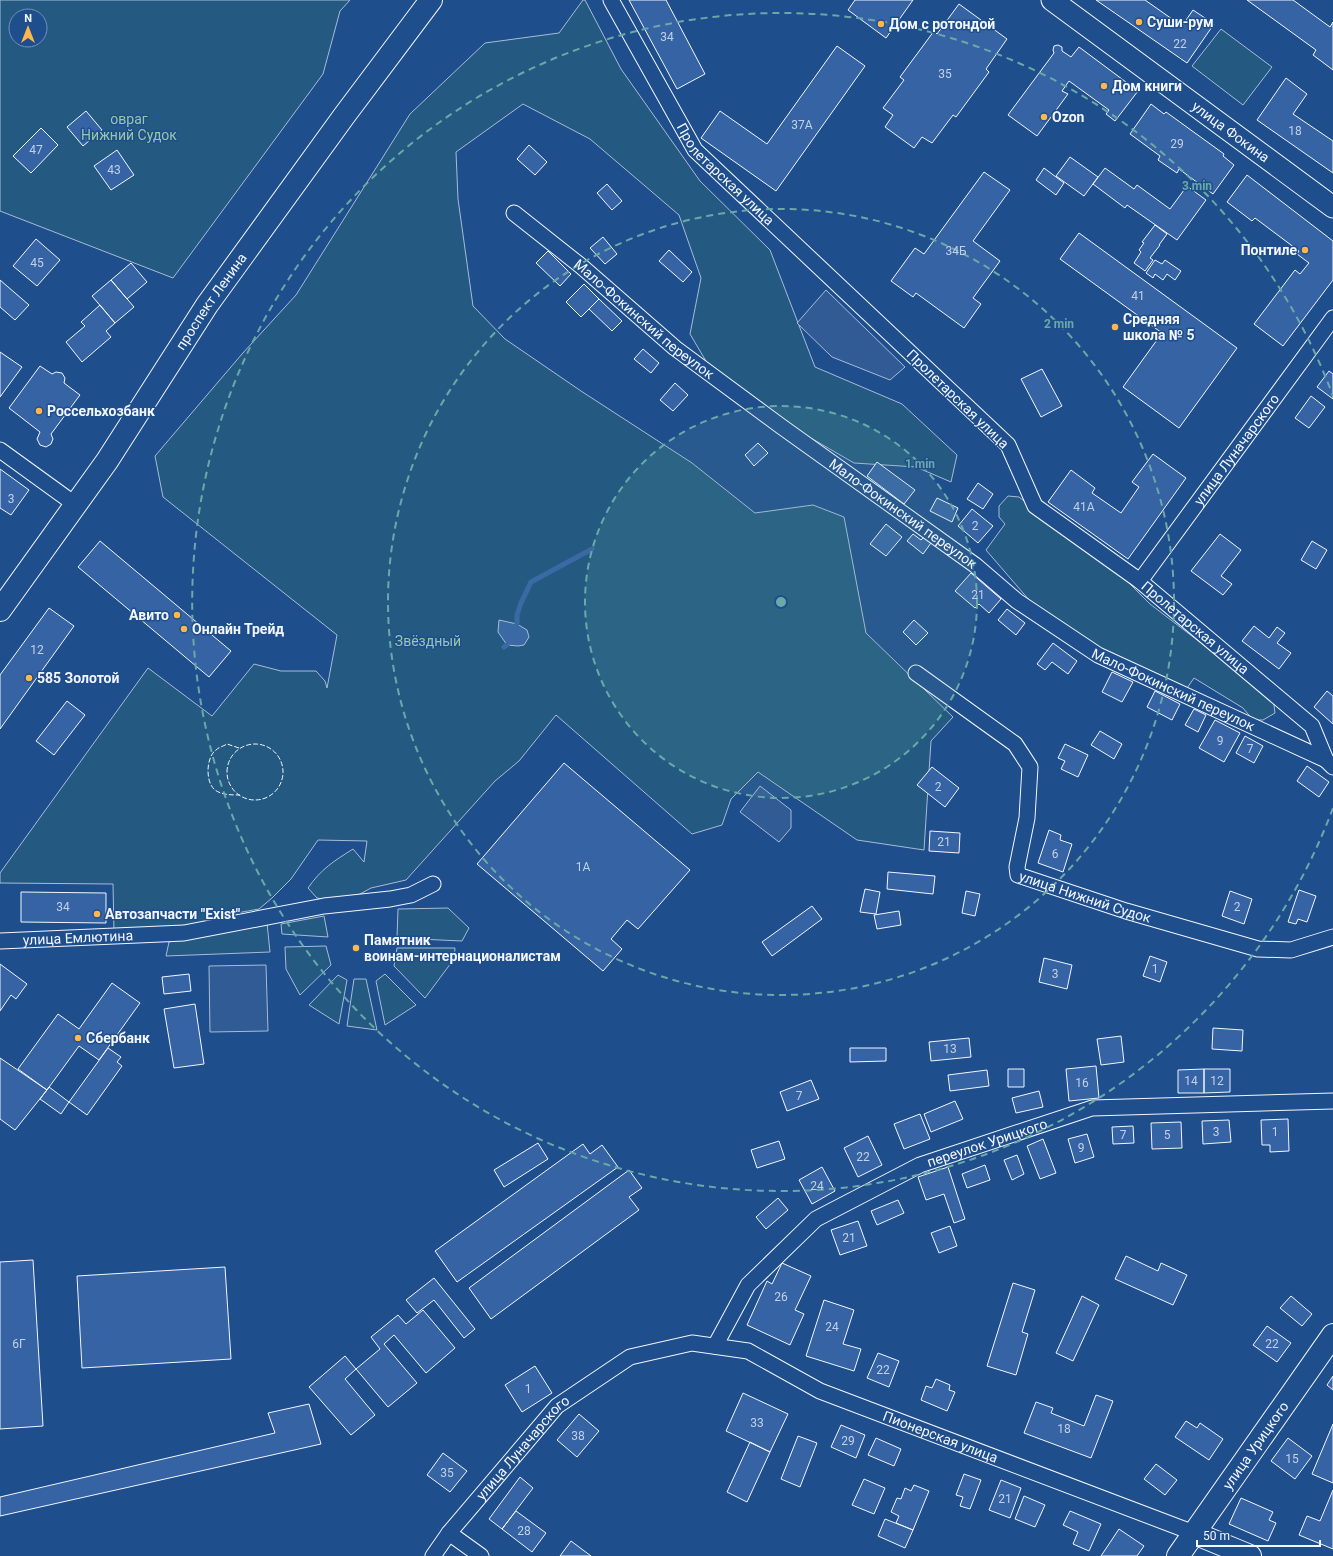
<svg xmlns="http://www.w3.org/2000/svg" width="1333" height="1556" viewBox="0 0 1333 1556" font-family="Roboto,sans-serif">
  <style>
    .green { fill: #245a82; stroke: #a8bbd7; fill-rule: evenodd }
    .parking { fill: #305b95; stroke: #a8bbd7 }
    .water { fill: #3b69a3; stroke: #a8bbd7 }
    .lines { fill: none; stroke-linecap: round; stroke-linejoin: round }
    .stream { stroke: #3b69a3; stroke-width: 5 }
    .building { fill: #3563a3; stroke: #f2f6ff }
    .street-casing { stroke: #f2f6ff; stroke-width: 17 }
    .secondary-casing { stroke: #f2f6ff; stroke-width: 23 }
    .primary-casing { stroke: #f2f6ff; stroke-width: 24 }
    .street { stroke: #1f4e8c; stroke-width: 15 }
    .secondary { stroke: #1f4e8c; stroke-width: 21 }
    .primary { stroke: #1f4e8c; stroke-width: 22 }
    .fence { stroke: #f2f6ff; stroke-width: 1; stroke-dasharray: 5 2; stroke-linecap: butt }
    .ring { fill: none; stroke: #6aa9a8; stroke-width: 2; stroke-dasharray: 7 5 }
    .poi-dot { fill: #ffb74d; stroke: #1f4e8c; stroke-width: 1.5 }
    .labels { text-anchor: middle; dominant-baseline: central; stroke-width: 3; stroke-linejoin: round; paint-order: stroke }
    .number-label { font-size: 12px; fill: #c3d1e8 }
    .poi-label { font-size: 14px; font-weight: bold; fill: #f2f6ff; stroke: #1f4e8c; text-anchor: start }
    .park-label { font-size: 14px; fill: #97c8a6; stroke: #1f4e8c }
    .street-label { font-size: 14px; fill: #f2f6ff; stroke: #1f4e8c }
    .centre { fill: #6aa9a8; stroke: #1f4e8c; stroke-width: 2 }
    .ring-label { font-size: 12px; text-anchor: middle; font-weight: bold; fill: #6aa9a8; stroke: #1f4e8c; stroke-width: 3; stroke-linejoin: round; paint-order: stroke }
  </style>
  <rect width="100%" height="100%" fill="#1f4e8c"/>
  <!-- green -->
  <path class="green" d="M0,0H350L340,11L323,74L173,278L0,211ZM16,16H40V40H16Z
    M583,0H585L621,69L700,181L770,250L815,367L902,404L957,455L951,482L916,467L854,463L759,408L710,368L690,334L701,278L679,215L590,139L523,104L456,152L458,199L473,306L505,339L581,391L692,463L755,513L813,505L844,517L866,633L953,717L931,741L924,850L857,840L758,772L731,799L722,825L692,834L556,715L519,761L495,781L406,880L371,888L349,900L334,901L317,898L308,888C321,869 334,861 353,849L364,862L367,841L318,840L291,879L272,898L259,909L231,914L193,927L126,928L114,932L113,884L0,883V873L148,668L212,716L254,664L281,671H316L325,681L327,688L337,635L163,497L155,456L242,354L296,295L410,114L485,43L559,33Z
    M1221,29L1272,67L1243,105L1192,66Z
    M1008,496L1019,497L1124,578L1150,604L1273,698L1275,713L1263,720H1253L1243,708L1194,678L1185,691L1101,651L1030,601L986,550L1005,524L999,517V506Z
    M448,908L469,928L462,941L397,938L398,909Z
    M324,916L328,937L282,934L281,924Z
    M267,923L270,952L166,956L169,942Z
    M326,946L331,965L300,995L286,969L285,947Z
    M397,948H455L454,959L425,998L394,966Z
    M385,974L416,1005L385,1025L376,981Z
    M338,975L347,980L339,1024L309,1005Z
    M354,979H366L377,1030L347,1026Z"/>
  <!-- parking -->
  <path class="parking" d="M826,290L905,367L890,380L832,357L797,323Z
    M760,786L791,810V828L779,842L740,812Z
    M266,965L268,1031L210,1032L209,966Z"/>
  <!-- water -->
  <path class="water" d="M499,620L517,624L527,630L529,637L524,645L518,646L507,645L498,632Z"/>
  <g class="lines">
    <!-- stream -->
    <path class="stream" d="M517,624V615L521,603L531,582L592,549
      M504,647L507,645"/>
  </g>
  <!-- building -->
  <path class="building" d="M629,0H666L705,74L677,89Z
    M855,0H913L886,38L848,10Z
    M1096,0H1145L1182,26L1193,10L1214,24L1187,63Z
    M1247,0H1293L1330,27L1333,22V70L1313,55L1316,50Z
    M959,4L1007,39L986,69L989,72L956,117L953,115L932,143L922,137L914,148L885,127L893,115L883,108L904,80L900,77L934,31L937,34Z
    M1058,45L1062,47V51L1071,57L1079,47L1138,91L1115,121L1106,114L1109,110L1069,81L1062,91L1068,94L1037,136L1008,115L1054,53L1053,50L1054,46Z
    M837,46L865,66L776,191L701,138L720,111L767,144Z
    M1286,78L1307,94L1293,114L1333,141V173L1257,120Z
    M1151,104L1164,114L1166,112L1224,154L1223,156L1234,165L1213,194L1179,169L1177,173L1158,160L1160,156L1130,134Z
    M86,111L102,130L83,146L67,127Z
    M41,128L58,145L31,173L13,156Z
    M529,145L547,162L535,175L517,159Z
    M117,150L134,175L111,190L94,166Z
    M1070,157L1098,177L1084,196L1056,176Z
    M1044,168L1064,183L1056,195L1036,180Z
    M1105,168L1134,189L1137,185L1170,209L1187,186L1206,200L1177,240L1127,205L1125,208L1093,184Z
    M984,172L1010,190L973,241L1000,261L973,298L981,304L964,328L916,293L913,297L891,281L915,248L924,254Z
    M1247,175L1333,241V280L1283,346L1254,324L1295,270L1300,274L1309,263L1297,254L1299,251L1255,218L1252,221L1227,202Z
    M607,184L622,201L612,210L597,193Z
    M1155,225L1167,234L1159,245H1160L1150,258L1153,260L1145,271L1134,263L1141,252L1139,250L1144,243L1142,242Z
    M1079,233L1237,348L1179,428L1123,387L1162,333L1060,259Z
    M603,237L617,254L605,264L590,248Z
    M36,239L60,260L37,286L13,266Z
    M669,250L692,272L683,282L659,261Z
    M548,251L571,274L560,286L536,263Z
    M1155,260L1162,264L1165,260L1181,271L1175,280L1167,274L1163,280L1155,274L1153,278L1146,273Z
    M131,263L147,282L127,299L111,280Z
    M0,280L29,305L15,320L0,307Z
    M111,280L134,307L115,323L92,296Z
    M584,284L599,299L581,317L566,302Z
    M599,299L622,321L612,331L589,309Z
    M100,305L115,323L106,331L111,337L82,362L66,342L85,326L81,322Z
    M643,349L659,363L651,373L634,359Z
    M0,352L22,367L0,397Z
    M40,366L52,374L56,372L62,373L65,378L64,383L80,395L51,434L53,439L51,444L46,447L40,445L37,439L40,432L9,408Z
    M1042,369L1062,406L1041,417L1021,379Z
    M1329,371L1333,374V399L1317,387Z
    M675,383L688,395L673,411L660,400Z
    M1311,396L1325,407L1309,428L1295,418Z
    M758,443L768,453L754,466L745,455Z
    M1153,454L1186,478L1128,559L1048,502L1071,470L1095,488L1092,493L1121,513L1139,487L1132,482Z
    M877,462L915,490L904,504L867,476Z
    M0,469L29,490L11,515L0,508Z
    M978,483L993,494L983,509L967,499Z
    M937,498L958,508L952,522L930,511Z
    M972,509L993,526L978,543L958,526Z
    M886,524L902,537L886,556L870,544Z
    M913,534L921,540L924,537L931,543L923,554L907,541Z
    M1220,534L1241,550L1221,576L1232,584L1223,595L1191,571Z
    M100,541L231,651L209,677L78,567Z
    M1312,541L1327,550L1316,569L1301,560Z
    M971,573L1001,599L989,613L979,604L975,608L955,591Z
    M49,608L74,626L0,729V675Z
    M1007,609L1025,623L1016,635L998,620Z
    M914,620L928,633L916,645L903,632Z
    M1254,626L1269,638L1277,627L1285,633L1277,643L1291,653L1279,669L1242,641Z
    M1053,643L1077,661L1068,674L1052,662L1045,670L1037,664Z
    M1112,672L1133,682L1122,702L1102,692Z
    M1155,691L1180,704L1172,720L1147,707Z
    M1327,691L1333,696V724L1314,707Z
    M67,701L85,715L54,755L36,741Z
    M1194,709L1206,715L1198,732L1185,725Z
    M1215,720L1240,733L1224,762L1199,748Z
    M1100,731L1122,744L1114,759L1091,745Z
    M1245,736L1263,746L1254,763L1236,753Z
    M1065,744L1088,755L1078,777L1061,769L1065,761L1058,758Z
    M564,763L690,870L638,929L627,920L611,939L622,949L603,971L477,864Z
    M1307,766L1329,782L1319,797L1297,781Z
    M932,767L959,788L945,807L917,785Z
    M1049,830L1061,835L1060,840L1072,844L1063,872L1038,863Z
    M930,831L960,833L959,853L929,851Z
    M888,872L935,876L933,894L887,889Z
    M865,889L880,892L876,914L860,912Z
    M1299,890L1316,896L1307,922L1298,919L1296,924L1288,922Z
    M966,891L980,894L975,916L962,913Z
    M1230,891L1252,899L1244,924L1222,916Z
    M21,892L106,893V923L21,922Z
    M812,906L822,919L772,956L762,942Z
    M899,911L901,925L877,929L874,915Z
    M1150,956L1167,962L1160,982L1143,976Z
    M1044,958L1072,965L1067,989L1039,982Z
    M0,964L27,984L16,999L11,995L0,1011Z
    M189,974L191,991L164,994L162,977Z
    M112,983L140,1003L99,1060L79,1046L47,1090L18,1069L58,1014L79,1029Z
    M195,1004L204,1064L174,1068L164,1009Z
    M1213,1028L1243,1030L1242,1051L1212,1049Z
    M1121,1036L1124,1062L1101,1065L1097,1039Z
    M969,1038L971,1057L931,1061L929,1042Z
    M108,1048L121,1057L117,1062L122,1066L87,1115L69,1102Z
    M850,1048H886V1061L850,1062Z
    M0,1058L47,1090L15,1130L0,1119Z
    M1096,1066L1099,1098L1069,1101L1066,1069Z
    M1008,1069H1024V1087H1008Z
    M1204,1069V1093H1178V1070Z
    M1204,1069H1230V1092L1204,1093Z
    M987,1070L989,1086L950,1091L948,1075Z
    M811,1080L819,1099L787,1111L780,1092Z
    M49,1087L69,1102L61,1114L40,1099Z
    M1039,1091L1043,1107L1016,1113L1012,1098Z
    M955,1101L963,1119L931,1132L924,1114Z
    M920,1114L930,1139L904,1149L894,1124Z
    M1288,1119L1289,1151L1270,1152V1145H1262L1261,1120Z
    M1229,1120L1231,1142L1203,1144L1202,1121Z
    M1181,1122L1182,1148L1152,1149L1151,1123Z
    M1133,1126L1134,1143L1113,1144L1112,1127Z
    M1087,1134L1094,1157L1075,1163L1068,1139Z
    M868,1136L882,1165L858,1177L844,1148Z
    M1043,1139L1056,1173L1040,1179L1027,1146Z
    M779,1141L785,1159L757,1168L751,1150Z
    M538,1143L548,1159L504,1187L494,1170Z
    M583,1144L590,1154L602,1145L618,1167L457,1282L435,1251Z
    M1017,1155L1024,1174L1012,1180L1004,1160Z
    M985,1165L990,1180L967,1188L962,1174Z
    M822,1167L835,1191L812,1204L799,1180Z
    M948,1167L965,1219L954,1223L944,1194L926,1200L918,1177Z
    M629,1170L642,1188L629,1197L639,1210L491,1319L469,1288Z
    M778,1198L788,1210L766,1229L756,1217Z
    M898,1200L904,1213L877,1225L871,1211Z
    M858,1221L867,1246L840,1255L831,1230Z
    M950,1226L957,1246L939,1253L931,1233Z
    M1126,1256L1158,1271L1161,1263L1187,1275L1173,1305L1115,1279Z
    M33,1260L43,1426L0,1429V1262Z
    M782,1263L811,1276L795,1310L804,1314L790,1345L747,1325L767,1281L772,1284Z
    M225,1267L231,1359L82,1368L77,1276Z
    M434,1278L475,1329L464,1338L434,1300L417,1313L406,1300Z
    M1013,1283L1035,1290L1022,1332L1028,1334L1016,1375L987,1366Z
    M1082,1296L1099,1305L1073,1361L1056,1353Z
    M1291,1296L1312,1314L1302,1326L1280,1308Z
    M824,1300L854,1310L843,1344L861,1349L854,1371L806,1356Z
    M423,1310L455,1348L426,1373L394,1335L384,1344L417,1383L388,1407L356,1369L380,1349L371,1337L398,1315L406,1324Z
    M1267,1326L1291,1343L1277,1362L1253,1345Z
    M878,1353L899,1361L889,1387L867,1378Z
    M345,1356L356,1369L345,1379L375,1415L351,1435L309,1387Z
    M535,1366L552,1393L522,1412L505,1385Z
    M1333,1376V1390L1327,1385Z
    M936,1379L950,1385L949,1390L955,1392L947,1411L921,1400L926,1386L932,1388Z
    M743,1393L788,1414L770,1452L726,1431Z
    M1096,1395L1113,1401L1091,1458L1024,1433L1036,1402L1053,1408L1051,1413L1084,1426Z
    M309,1404L321,1444L0,1516V1497L275,1433L268,1413Z
    M579,1414L599,1431L577,1457L557,1440Z
    M1186,1421L1197,1428L1200,1423L1223,1439L1209,1460L1175,1437Z
    M1333,1424V1483L1312,1474Z
    M841,1425L865,1435L856,1458L831,1447Z
    M798,1436L817,1443L800,1487L781,1479Z
    M876,1438L901,1449L894,1466L868,1455Z
    M1288,1438L1312,1456L1295,1479L1271,1461Z
    M750,1442L770,1452L747,1502L727,1492Z
    M443,1453L467,1471L450,1492L427,1475Z
    M1156,1464L1177,1480L1165,1495L1144,1479Z
    M964,1474L981,1480L970,1509L960,1506L963,1497L956,1495Z
    M520,1477L533,1488L502,1529L489,1519Z
    M864,1479L885,1488L874,1514L852,1505Z
    M1001,1480L1021,1488L1010,1518L989,1510Z
    M914,1485L929,1491L913,1530L896,1523L899,1516L891,1512L897,1498L901,1499L905,1488L911,1491Z
    M1333,1490V1549L1299,1535L1307,1516L1320,1521Z
    M1024,1496L1045,1505L1035,1527L1015,1519Z
    M1241,1498L1273,1512L1269,1520L1276,1523L1268,1541L1229,1524Z
    M516,1511L546,1533L532,1552L502,1529Z
    M1070,1511L1101,1524L1089,1551L1073,1544L1078,1532L1063,1525Z
    M885,1519L913,1530L905,1548L878,1536Z
    M1119,1529L1144,1546L1137,1556H1101Z
    M571,1541L591,1556H560Z"/>
  <g class="lines">
    <defs>
      <g id="street">
        <path id="s1" d="M611,0L695,150L1008,445L1035,506L1140,581L1312,726L1326,760L1333,767"/>
        <path id="s2" d="M514,213L581,266L675,348L782,427L975,565L1017,601L1098,655L1326,760"/>
        <path d="M0,450L76,505"/>
        <path id="s3" d="M1140,581L1333,318"/>
        <path id="s4" d="M916,673L1015,744L1030,767L1027,818L1017,867L1018,875L1126,911L1258,949L1291,950L1333,937"/>
        <path id="s5" d="M0,941L184,933L324,906L390,899L411,895L433,884"/>
        <path id="s6" d="M715,1346L748,1285L816,1219L920,1165L1092,1108L1333,1101"/>
        <path d="M449,1533L481,1556"/>
        <path id="s7" d="M433,1556L449,1533L557,1406L630,1357L692,1343L748,1351L820,1391L1194,1533"/>
      </g>
      <g id="secondary">
        <path id="s8" d="M1052,0L1333,207"/>
      </g>
      <g id="primary">
        <path id="s9" d="M0,610L107,461L207,305L344,116L431,0"/>
        <path d="M1194,1533L1250,1556"/>
        <path id="s10" d="M1178,1556L1333,1335"/>
      </g>
    </defs>
    <!-- street casing -->
    <use href="#street" class="street-casing"/>
    <!-- secondary casing -->
    <use href="#secondary" class="secondary-casing"/>
    <!-- primary casing -->
    <use href="#primary" class="primary-casing"/>
    <!-- street -->
    <use href="#street" class="street"/>
    <!-- secondary -->
    <use href="#secondary" class="secondary"/>
    <!-- primary -->
    <use href="#primary" class="primary"/>
    <!-- fence -->
    <path class="fence" d="M227 772a28 28 0 1 1 56 0a28 28 0 1 1-56 0Z
      M239,748L227,744C224,746 219,747 216,750C206,757 205,782 215,790C222,795 231,795 240,795"/>
  </g>
  <!-- distance rings -->
  <circle cx="781" cy="602" r="196" fill="#6aa9a8" fill-opacity=".12"/>
  <g class="ring">
    <circle cx="781" cy="602" r="196"/>
    <circle cx="781" cy="602" r="393"/>
    <path d="M1333 808A589 589 0 1 1 1333 396"/>
  </g>
  <!-- markers -->
  <g class="poi-dot">
    <circle cx="1139" cy="22" r="4"/>
    <circle cx="881" cy="24" r="4"/>
    <circle cx="1104" cy="86" r="4"/>
    <circle cx="1044" cy="117" r="4"/>
    <circle cx="1305" cy="250" r="4"/>
    <circle cx="1115" cy="327" r="4"/>
    <circle cx="39" cy="411" r="4"/>
    <circle cx="177" cy="615" r="4"/>
    <circle cx="184" cy="629" r="4"/>
    <circle cx="29" cy="678" r="4"/>
    <circle cx="97" cy="914" r="4"/>
    <circle cx="356" cy="948" r="4"/>
    <circle cx="78" cy="1038" r="4"/>
  </g>
  <g class="labels">
    <!-- number labels -->
    <g class="number-label">
      <text x="667" y="37">34</text>
      <text x="1180" y="44">22</text>
      <text x="945" y="74">35</text>
      <text x="802" y="125">37А</text>
      <text x="1295" y="131">18</text>
      <text x="1177" y="144">29</text>
      <text x="36" y="150">47</text>
      <text x="114" y="170">43</text>
      <text x="956" y="251">34Б</text>
      <text x="37" y="263">45</text>
      <text x="1138" y="296">41</text>
      <text x="11" y="499">3</text>
      <text x="1084" y="507">41А</text>
      <text x="975" y="526">2</text>
      <text x="978" y="595">21</text>
      <text x="37" y="650">12</text>
      <text x="1220" y="741">9</text>
      <text x="1250" y="749">7</text>
      <text x="938" y="787">2</text>
      <text x="944" y="842">21</text>
      <text x="1055" y="854">6</text>
      <text x="583" y="867">1А</text>
      <text x="63" y="907">34</text>
      <text x="1237" y="907">2</text>
      <text x="1155" y="969">1</text>
      <text x="1055" y="974">3</text>
      <text x="950" y="1049">13</text>
      <text x="1191" y="1081">14</text>
      <text x="1217" y="1081">12</text>
      <text x="1082" y="1083">16</text>
      <text x="799" y="1096">7</text>
      <text x="1216" y="1132">3</text>
      <text x="1275" y="1132">1</text>
      <text x="1123" y="1135">7</text>
      <text x="1167" y="1135">5</text>
      <text x="1081" y="1148">9</text>
      <text x="863" y="1157">22</text>
      <text x="817" y="1186">24</text>
      <text x="849" y="1238">21</text>
      <text x="781" y="1297">26</text>
      <text x="832" y="1327">24</text>
      <text x="19" y="1344">6Г</text>
      <text x="1272" y="1344">22</text>
      <text x="883" y="1370">22</text>
      <text x="528" y="1389">1</text>
      <text x="757" y="1423">33</text>
      <text x="1064" y="1429">18</text>
      <text x="578" y="1436">38</text>
      <text x="848" y="1441">29</text>
      <text x="1292" y="1459">15</text>
      <text x="447" y="1473">35</text>
      <text x="1005" y="1499">21</text>
      <text x="524" y="1531">28</text>
    </g>
    <!-- poi labels -->
    <g class="poi-label">
      <text x="1147" y="22">Суши-рум</text>
      <text x="889" y="24">Дом с ротондой</text>
      <text x="1112" y="86">Дом книги</text>
      <text x="1052" y="117">Ozon</text>
      <text x="1297" y="250" text-anchor="end">Понтиле</text>
      <text x="1123" y="319">Средняя<tspan x="1123" dy="16">школа № 5</tspan></text>
      <text x="47" y="411">Россельхозбанк</text>
      <text x="169" y="615" text-anchor="end">Авито</text>
      <text x="192" y="629">Онлайн Трейд</text>
      <text x="37" y="678">585 Золотой</text>
      <text x="105" y="914">Автозапчасти "Exist"</text>
      <text x="364" y="940">Памятник<tspan x="364" dy="16">воинам-интернационалистам</tspan></text>
      <text x="86" y="1038">Сбербанк</text>
    </g>
    <!-- park labels -->
    <g class="park-label">
      <text x="129" y="119">овраг<tspan x="129" dy="16">Нижний Судок</tspan></text>
      <text x="428" y="641">Звёздный</text>
    </g>
    <!-- street labels -->
    <g class="street-label">
      <text stroke="none"><textPath href="#s8" startOffset="222">улица Фокина</textPath></text>
      <text stroke="none"><textPath href="#s1" startOffset="210">Пролетарская улица</textPath></text>
      <text stroke="none"><textPath href="#s9" startOffset="374">проспект Ленина</textPath></text>
      <text stroke="none"><textPath href="#s2" startOffset="168">Мало-Фокинский переулок</textPath></text>
      <text transform="translate(958 399) rotate(44)">Пролетарская улица</text>
      <text stroke="none"><textPath href="#s3" startOffset="163">улица Луначарского</textPath></text>
      <text stroke="none"><textPath href="#s2" startOffset="492">Мало-Фокинский переулок</textPath></text>
      <text stroke="none"><textPath href="#s1" startOffset="870">Пролетарская улица</textPath></text>
      <text stroke="none"><textPath href="#s2" startOffset="816">Мало-Фокинский переулок</textPath></text>
      <text stroke="none"><textPath href="#s4" startOffset="329">улица Нижний Судок</textPath></text>
      <text stroke="none"><textPath href="#s5" startOffset="78">улица Емлютина</textPath></text>
      <text stroke="none"><textPath href="#s6" startOffset="352">переулок Урицкого</textPath></text>
      <text stroke="none"><textPath href="#s7" startOffset="614">Пионерская улица</textPath></text>
      <text stroke="none"><textPath href="#s10" startOffset="135">улица Урицкого</textPath></text>
      <text stroke="none"><textPath href="#s7" startOffset="141">улица Луначарского</textPath></text>
    </g>
  </g>
  <circle cx="781" cy="602" r="6" class="centre"/>
  <g class="ring-label">
    <text x="1197" y="190">3 min</text>
    <text x="1059" y="328">2 min</text>
    <text x="920" y="468">1 min</text>
  </g>
  <!-- north arrow -->
  <g transform="translate(28 28)"><circle r="19" fill="#1f4e8c" stroke="#7391ba"/>
  <path d="M0-3L7 15L0 10L-7 15Z" fill="#ffb74d"/>
  <text y="-6" font-size="11" font-weight="bold" text-anchor="middle" fill="#f2f6ff">N</text>
  </g>
  <!-- scale -->
  <path d="M1197 1540v6h123v-6" fill="none" stroke="#f2f6ff" stroke-width="2"/>
  <text x="1203" y="1540" font-size="12" fill="#f2f6ff" stroke="#1f4e8c" stroke-width="3" paint-order="stroke">50 m</text>
</svg>
